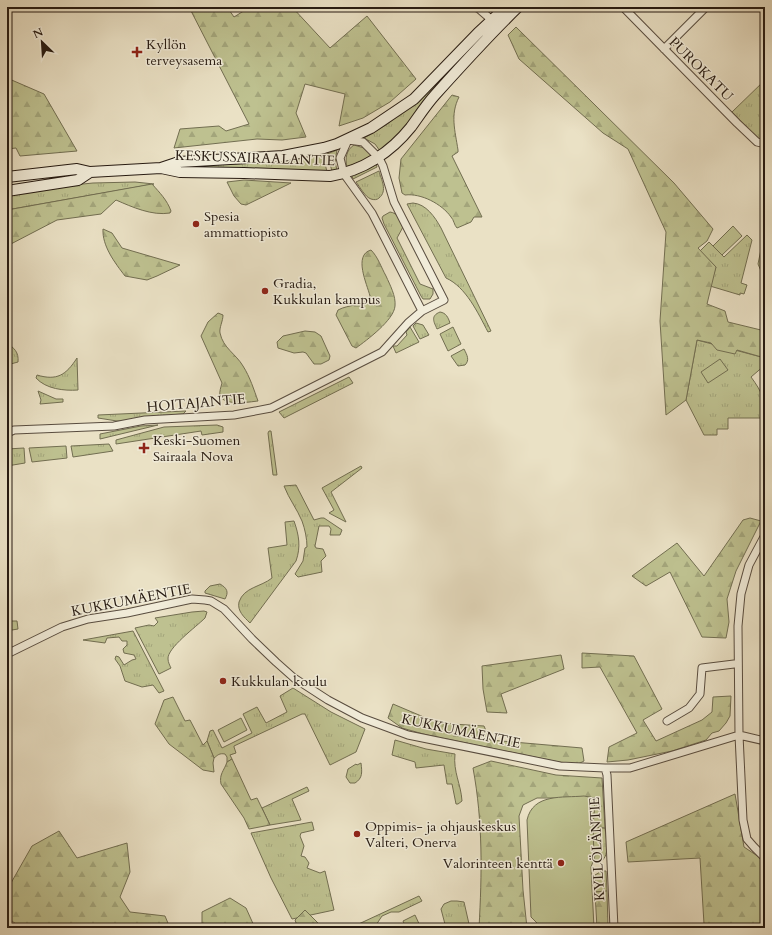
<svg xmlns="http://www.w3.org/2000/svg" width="772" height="935" viewBox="0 0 772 935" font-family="Cardo,serif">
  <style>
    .grass { fill: url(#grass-tufts); stroke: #726e51 }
    .forest { fill: url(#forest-firs); stroke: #726e51 }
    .pitch { fill: #bec190; stroke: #726e51 }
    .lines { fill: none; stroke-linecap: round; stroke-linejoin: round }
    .street-casing { stroke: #584c3f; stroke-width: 9 }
    .secondary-casing { stroke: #271b12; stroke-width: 12 }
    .street { stroke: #f1ecd9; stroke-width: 7 }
    .secondary { stroke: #f1ecd9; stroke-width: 10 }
    .poi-dot { fill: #8f2418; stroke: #f1ecd9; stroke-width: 1.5 }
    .labels { text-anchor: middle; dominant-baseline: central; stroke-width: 3; stroke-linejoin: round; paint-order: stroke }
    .poi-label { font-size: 14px; fill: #271b12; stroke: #f1ecd9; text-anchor: start }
    .street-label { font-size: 14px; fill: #271b12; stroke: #f1ecd9 }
  </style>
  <defs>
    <pattern id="grass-tufts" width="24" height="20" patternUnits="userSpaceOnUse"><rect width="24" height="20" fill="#bec190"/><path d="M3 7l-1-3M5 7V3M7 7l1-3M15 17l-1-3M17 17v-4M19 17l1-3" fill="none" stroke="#a3a57b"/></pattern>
    <pattern id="forest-firs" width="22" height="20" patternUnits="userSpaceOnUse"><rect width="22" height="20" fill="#bec190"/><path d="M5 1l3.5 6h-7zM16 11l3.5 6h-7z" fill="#a3a57b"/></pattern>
  </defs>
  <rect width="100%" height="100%" fill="#eae1c5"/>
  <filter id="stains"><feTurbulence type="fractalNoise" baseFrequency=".005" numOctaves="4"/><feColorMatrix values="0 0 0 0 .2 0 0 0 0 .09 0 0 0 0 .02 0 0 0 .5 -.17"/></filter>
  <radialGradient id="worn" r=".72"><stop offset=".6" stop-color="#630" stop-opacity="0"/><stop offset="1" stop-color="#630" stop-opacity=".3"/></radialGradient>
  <!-- grass -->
  <path class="grass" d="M478,37L480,38L404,131L380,151L375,144L364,138L386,125L416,102Z
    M765,80V141L757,138L732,112Z
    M354,145L364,148L372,155L369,158L347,167C345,159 346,150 354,145Z
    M337,150L335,162L337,170L332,171L327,154Z
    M323,155L327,172L183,169V166L284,162Z
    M376,164L377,167L353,179L352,176Z
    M379,171C381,179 388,191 379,198C377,200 374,200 371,199C365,197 360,187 356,182Z
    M135,182L154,184L7,210V197L23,190L93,183Z
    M413,203C426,204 435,217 441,228L491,331L488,332C478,313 466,287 446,278L407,204Z
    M390,212C398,213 400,220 403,227L397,238L420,284L433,289V294L430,299H423L421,296L384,224L382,218L383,216Z
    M747,235L752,240L741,283L747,285L744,294L740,293V295L710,286L716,267L700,251L709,242L724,257Z
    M440,312C446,313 448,317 450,323L437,329C434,322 430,316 440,312Z
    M416,323L423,325L429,335L420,339L413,326Z
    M410,327L419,342L396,353L393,346H397L407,335L406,332Z
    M453,327L461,344L448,351L440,334Z
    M697,340L765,358V365L751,377C762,392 765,399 765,418H728V429H717V435H704L686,400Z
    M7,343C14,348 19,352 18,362L7,365Z
    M464,349C467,355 470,360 465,365L458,366L451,356Z
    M77,358L78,390C64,391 46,389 36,378L37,375C57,381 66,375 77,358Z
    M349,377L353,383L284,418L279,412Z
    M38,391L56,399H63V402L40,404L41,400Z
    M186,411L183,414L153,416L123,421H117L98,418V415Z
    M158,425L100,439V434L141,426Z
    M217,425L223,427V432L202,435L201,431L116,444V440L164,427Z
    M269,431H271L277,475H273L268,433Z
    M109,444L113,451L73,457L71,446Z
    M66,446L67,458L32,462L29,448Z
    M24,448L25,463L7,466V449Z
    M361,466L362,468L331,492L346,522L329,513L334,510L322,488Z
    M296,485L314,520L321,518H324L342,530L340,535H330L331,529L329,526H319L315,546L316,548L323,549L326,556L321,561L322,572L298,577L295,574L303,561L305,548L307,547C307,539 305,529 302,521C297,509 289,499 284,486Z
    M294,521C299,535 301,547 296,561L250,623C244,617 237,611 239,602C244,587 261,587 272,578L268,548L287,545L285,522Z
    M220,584C227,588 229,592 225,599L205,593V591L210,586Z
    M204,611L207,612L205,618C196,627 167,648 168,659C168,662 170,666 171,668L159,674L135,628L149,625L154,626L158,622L155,618L192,612Z
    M7,621H17L18,629L12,630L7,634Z
    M133,631L164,691L159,693L153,685L142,687L125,681L120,666L115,659L116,656L119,657L124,665L132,660L136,659L134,655L124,653L123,649L127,645V641H122L119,637L107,638L105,643L83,640Z
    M293,688L331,712L365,729L356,752L330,765L305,714H302L234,746V747L236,753L230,755L232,759L227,762V757L225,754C219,753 218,755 214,758L207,741L210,731L213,730L222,748L252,733L243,714L257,707L266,723L287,712L280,696Z
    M395,740L426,749L455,754C453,772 461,784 462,801L458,804H456L452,784H447L444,765L416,768L415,762L392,755Z
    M361,763C362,772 363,778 355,783H350L346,777L348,769L356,764L357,765Z
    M307,787L309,791L292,799L301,820L270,825L262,808Z
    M312,822L314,830L301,833L300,836L304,846L301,856L305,857L309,863L307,868L320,873L325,871L334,910L292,919L271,878L251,833Z
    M593,827L605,828C606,838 611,858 599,862L594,859Z
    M602,871H606L607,891L595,892V875Z
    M419,896L422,901L399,912H391L382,916L374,928H350Z
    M451,901H457L464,902L469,924V928H446L441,909L444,904Z"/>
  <!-- forest -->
  <path class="forest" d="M189,7H227L234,17L250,7H292L330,48L367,16L416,79L390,102L363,118L339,126L345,94L305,84L296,113L306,137L282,140L257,139L174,148L180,129L219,126L226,131L249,124Z
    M516,27L674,183L713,229L707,241L698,248L716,267L707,304L725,311L728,322L765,331V358L737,350L735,354L717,350L711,343L697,340L686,400L666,415L660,321L666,232L628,149L603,133L519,59L508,35Z
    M7,78L44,94L77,151L20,156L16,148L7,149Z
    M452,95L459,97C450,115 455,130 458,150V152L452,156L482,217H474L471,222L457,228C454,225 454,220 451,217C442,204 421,193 405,195L402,193L399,178L401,159Z
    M244,180L291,183L246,205L241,204L234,196L227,182Z
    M152,184C160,193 167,200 171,211L170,213C152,216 132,207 116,200L101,214L57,220L7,246V210Z
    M103,229L112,233L122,248L180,265L157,276L147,280L125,276C115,263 102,246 103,229Z
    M765,230V274L761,271L758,264Z
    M371,250C378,257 381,267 386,276C390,285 396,296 395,306C394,320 367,340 356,348L352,346L336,315L338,310C349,304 362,307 370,296C367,284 353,255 371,250Z
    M218,313L223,315C223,321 219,328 220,333C223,348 236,354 243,366C250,377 254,390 258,401C249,402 225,406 220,396C219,392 221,387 222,383L201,336L208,322Z
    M305,331L315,332L321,336L330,356L329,360L321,364H314L306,353L303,352L294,353L278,348L277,342L283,336Z
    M750,518L761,521L736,571L727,599L729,622L726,638L702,637L670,572L646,586L632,576L677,543L704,576L743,520Z
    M582,653L634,656L662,709L643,720L656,741L702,720L712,712L713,697L731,696L730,716L726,723L719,731L712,733L706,740L672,751L628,760L607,762L609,747L637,733L600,667L582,668Z
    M561,655L564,669L501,694L507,713L487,712L483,689L482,666Z
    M173,697L185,721L190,720L203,745L207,741L214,758L213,763L214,772L203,770L169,744L155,724L164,700Z
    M393,704L426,718L452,724L484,726L490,740L582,748L584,761L578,764L559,762L427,735L402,728L388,718Z
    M232,759L251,800L257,798L270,825L249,829L244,818L221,784C219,774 224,771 227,762Z
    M491,761L556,775L602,778L605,828L593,827L595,798H537L523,805L519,816L523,890L527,928H479C482,874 483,822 473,768Z
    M735,794L744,847L765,861V928H629L704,924L700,858L628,862L626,842Z
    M59,831L77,858L127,843L130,872L120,897L130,912L165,916L170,928H21L7,917V890L32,846Z
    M607,891L608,928H597L595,892Z
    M230,898L246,908L255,928H202V912Z
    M305,910L320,925L328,926L329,928H298L295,920Z"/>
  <!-- pitch -->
  <path class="pitch" d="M733,226L742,236L722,255L713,246Z
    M720,359L728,370L708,383L701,372Z
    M241,718L247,730L224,742L218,730Z
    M584,796L595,798L593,827L594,859L591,867L594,928H542L531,917L527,820C533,793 563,798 584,796Z
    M415,915L421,928H406L403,921Z"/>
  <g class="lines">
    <defs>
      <path id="street" d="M473,7L478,8L494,22
        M623,7L737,123L757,142L765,144
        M664,49L706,7
        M7,433L14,430L114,426L145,420L234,415L271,408L382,352L408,323L422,311L444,300L394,202L383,166L379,158L363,142L348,140L340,158L344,174L372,213L422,311
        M765,535L749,565L741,594L738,626L739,735L743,820L747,839L754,847L765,858
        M7,654L62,627L88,619L127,613L192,599L205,600L211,601L224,609L252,639L276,662L294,678L328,700L362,718L408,735L560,766L605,768H630L739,735L765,741
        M667,721L689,708L700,694L702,668L734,664
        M605,768L607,775L614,928"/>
      <path id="secondary" d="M161,168L180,172L244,173L330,176C363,171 391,152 411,127C419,116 426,105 435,95C462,65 489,35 518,7
        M7,177L77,169L90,172L161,168L179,162L283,156L324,148L337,144L371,128L414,99L478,33L506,7
        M7,191L78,180L90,172"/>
    </defs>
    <!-- street casing -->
    <use href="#street" class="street-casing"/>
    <!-- secondary casing -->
    <use href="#secondary" class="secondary-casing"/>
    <!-- street -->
    <use href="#street" class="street"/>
    <!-- secondary -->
    <use href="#secondary" class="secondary"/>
  </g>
  <!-- markers -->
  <g class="poi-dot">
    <path d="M135 46h4v4h4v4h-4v4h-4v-4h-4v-4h4z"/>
    <circle cx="196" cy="224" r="4"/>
    <circle cx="265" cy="291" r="4"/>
    <path d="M142 442h4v4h4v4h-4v4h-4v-4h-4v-4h4z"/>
    <circle cx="223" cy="681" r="4"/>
    <circle cx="357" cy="834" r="4"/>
    <circle cx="561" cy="863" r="4"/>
  </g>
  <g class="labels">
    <!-- poi labels -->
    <g class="poi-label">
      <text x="146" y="44">Kyllön<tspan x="146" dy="16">terveysasema</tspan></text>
      <text x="204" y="216">Spesia<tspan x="204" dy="16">ammattiopisto</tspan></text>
      <text x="273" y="283">Gradia,<tspan x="273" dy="16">Kukkulan kampus</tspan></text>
      <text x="153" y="440">Keski-Suomen<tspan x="153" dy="16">Sairaala Nova</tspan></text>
      <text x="231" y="681">Kukkulan koulu</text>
      <text x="365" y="826">Oppimis- ja ohjauskeskus<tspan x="365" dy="16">Valteri, Onerva</tspan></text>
      <text x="553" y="863" text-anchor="end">Valorinteen kenttä</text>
    </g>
    <!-- street labels -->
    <g class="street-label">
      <text transform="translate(701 69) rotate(45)">PUROKATU</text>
      <text transform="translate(255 158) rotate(2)">KESKUSSAIRAALANTIE</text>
      <text transform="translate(196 403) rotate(-5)">HOITAJANTIE</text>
      <text transform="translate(131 600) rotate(-11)">KUKKUMÄENTIE</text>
      <text transform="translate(461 731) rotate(12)">KUKKUMÄENTIE</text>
      <text transform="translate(597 849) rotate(-93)">KYLLÖLÄNTIE</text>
    </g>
  </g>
  <!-- margin -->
  <rect width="772" height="935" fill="none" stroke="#eae1c5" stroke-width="24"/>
  <rect x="8" y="8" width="756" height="919" fill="none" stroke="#271b12" stroke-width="2"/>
  <rect x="12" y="12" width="748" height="911" fill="none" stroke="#271b12"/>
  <!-- north arrow -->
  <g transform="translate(42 42) rotate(335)" stroke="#f1ecd9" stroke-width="3" paint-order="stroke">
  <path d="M0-3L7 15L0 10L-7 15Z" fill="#271b12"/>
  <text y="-6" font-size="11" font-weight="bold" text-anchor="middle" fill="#271b12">N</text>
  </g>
  <rect width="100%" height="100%" filter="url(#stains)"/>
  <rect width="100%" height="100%" fill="url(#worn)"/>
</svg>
